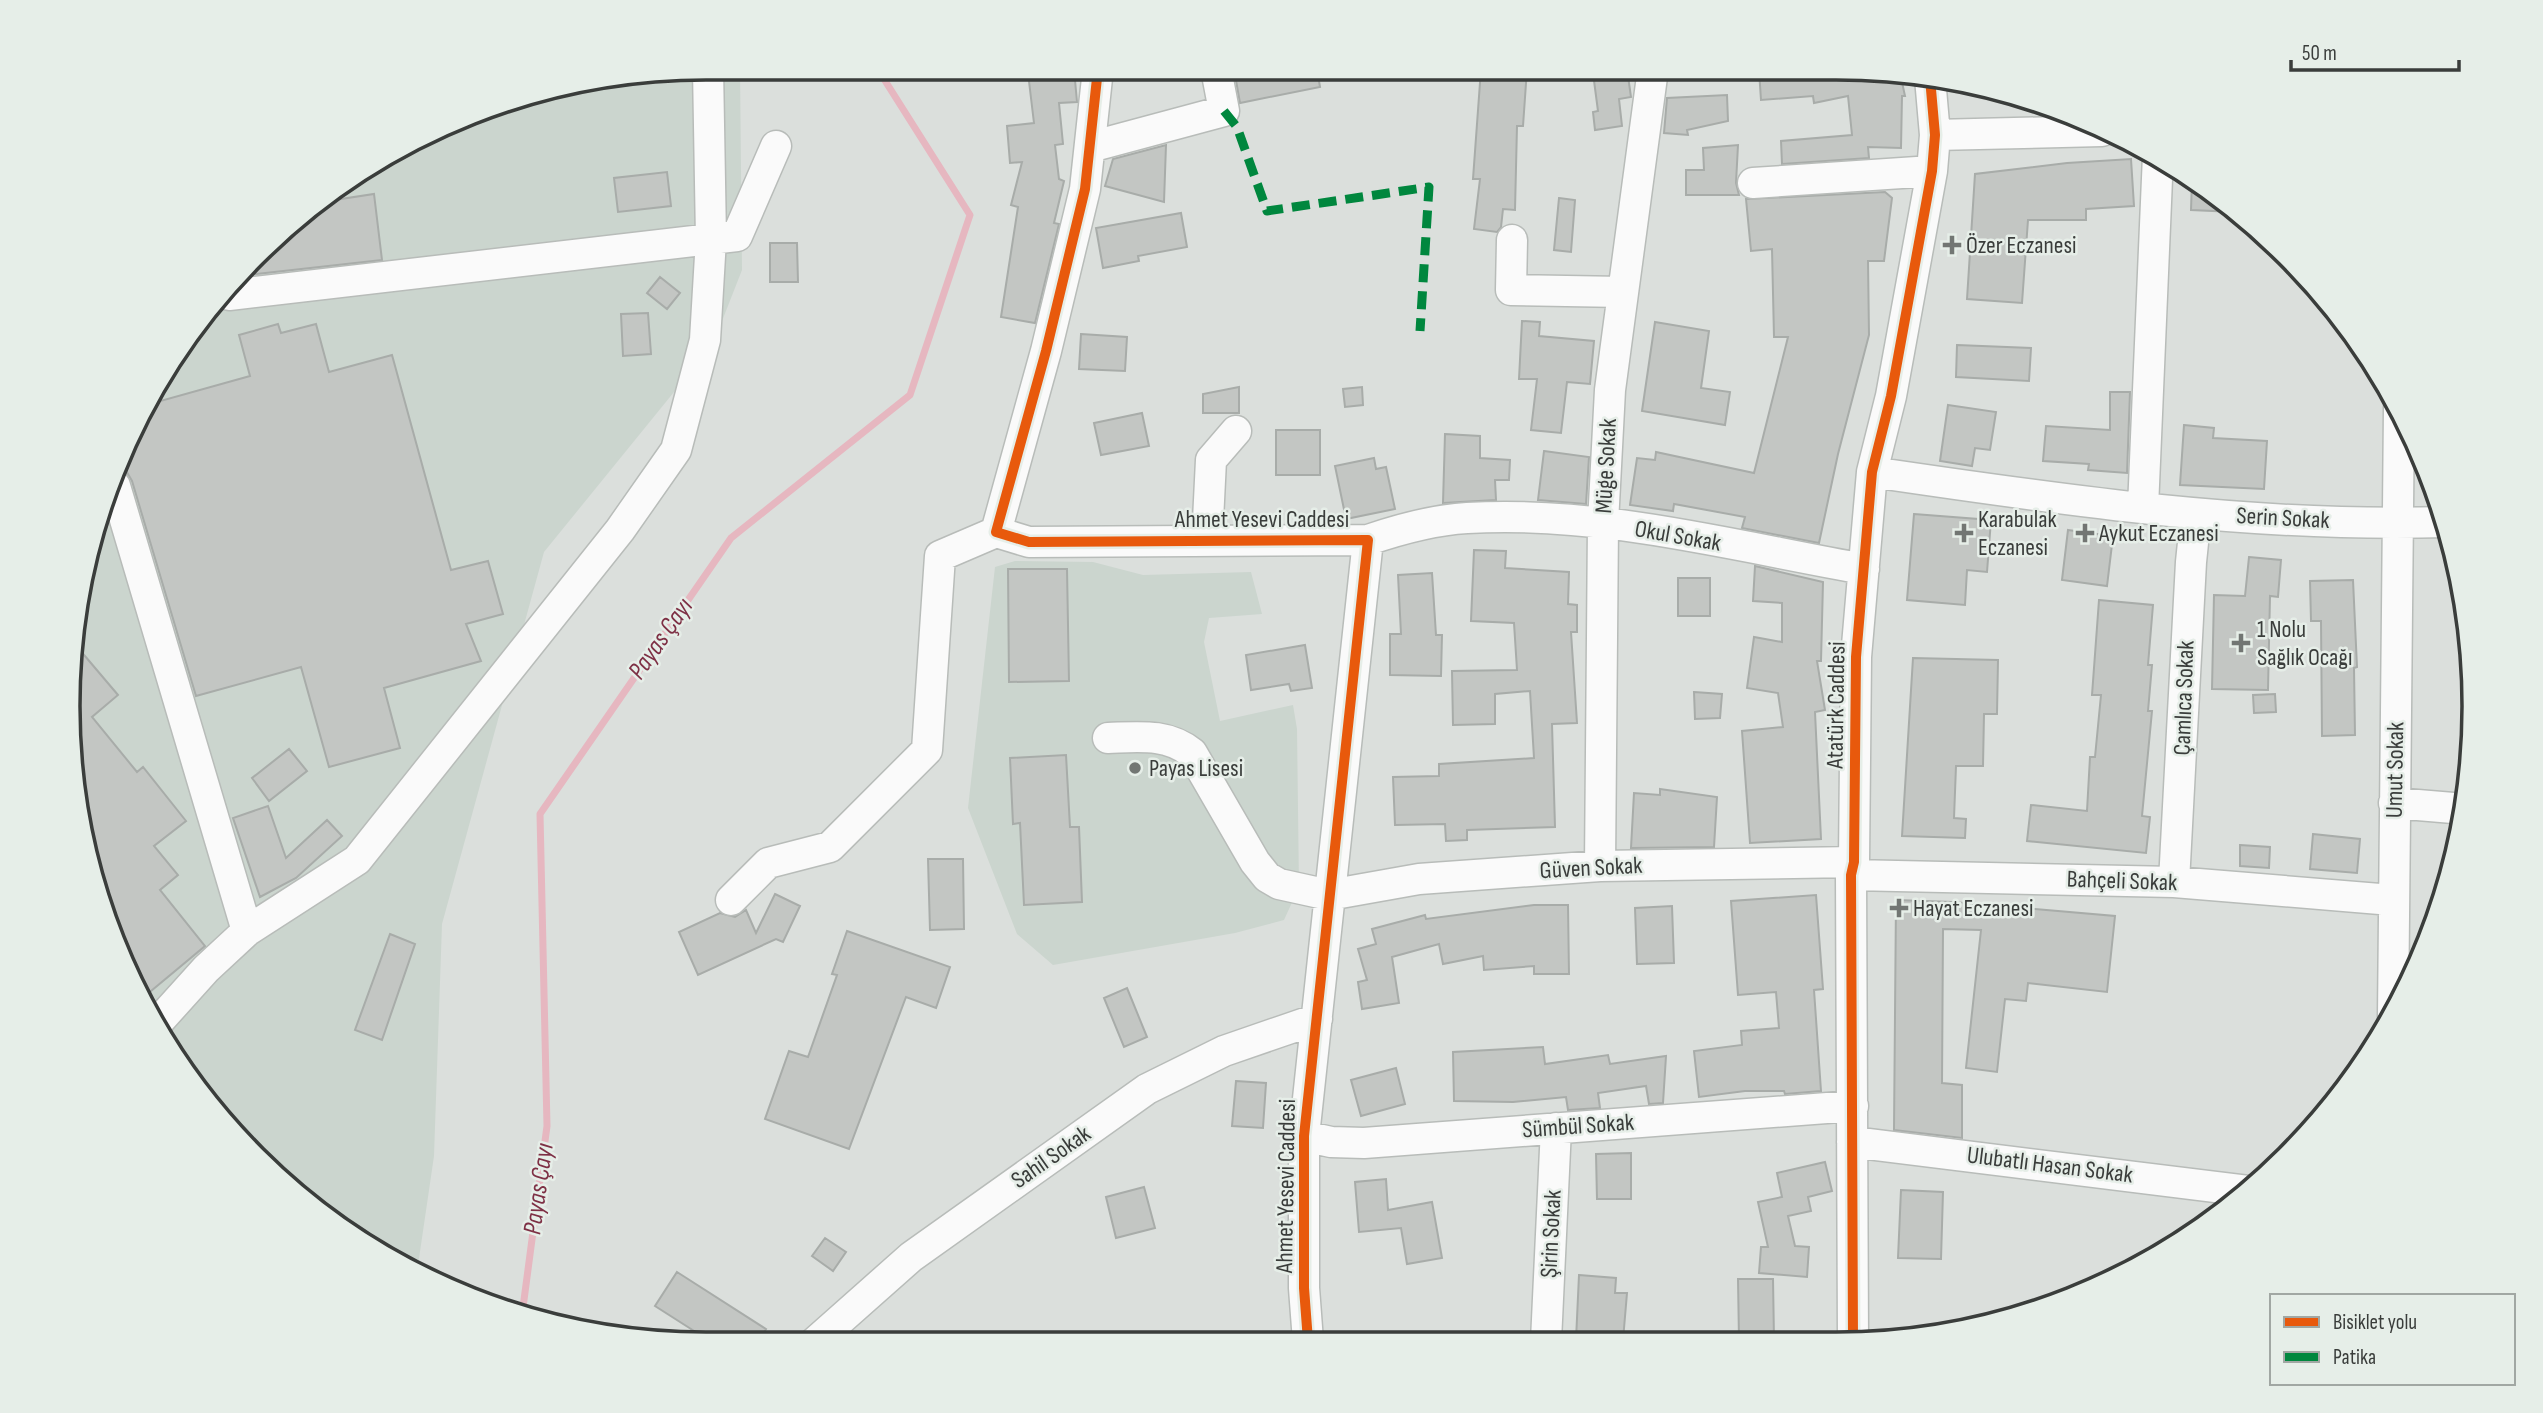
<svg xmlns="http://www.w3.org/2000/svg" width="2543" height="1413" viewBox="0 0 2543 1413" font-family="'Sofia Sans Condensed',sans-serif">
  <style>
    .built { fill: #cbd5ce }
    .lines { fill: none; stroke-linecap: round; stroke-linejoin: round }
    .stream { stroke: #e6b7c0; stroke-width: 7 }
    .building { fill: #c3c6c3; stroke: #a8aca9; stroke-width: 2 }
    .minor-casing { stroke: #b8bcb9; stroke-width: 33 }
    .minor { stroke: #fafafa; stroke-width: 30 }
    .quiet { stroke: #00873e; stroke-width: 9; stroke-dasharray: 18 9; stroke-linecap: butt }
    .cycleway-casing { stroke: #e6eee8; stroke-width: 15 }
    .cycleway { stroke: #e8590c; stroke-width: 10 }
    .poi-dot { fill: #727673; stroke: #e6eee8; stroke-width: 2.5 }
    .labels { text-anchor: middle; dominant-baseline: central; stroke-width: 5; stroke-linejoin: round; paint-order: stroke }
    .poi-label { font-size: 24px; fill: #3a3d3b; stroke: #e6eee8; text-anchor: start }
    .street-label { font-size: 24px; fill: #3a3d3b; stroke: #e6eee8 }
    .water-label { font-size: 26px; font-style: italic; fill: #7e3045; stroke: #e6eee8 }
    .rim { fill: none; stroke: #3a3d3b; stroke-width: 3.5 }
  </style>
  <rect width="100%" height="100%" fill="#dbdfdc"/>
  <!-- built -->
  <path class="built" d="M706,68H740L742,270L713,344L544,552L442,924L434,1156L417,1272L388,1259L227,1128L117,951L70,749L90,542L176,352L318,200L501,102Z
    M1015,561L1093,562L1143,575L1251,572L1262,614L1209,618L1204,642L1220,721L1293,705L1297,729L1299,887L1284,920L1235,933L1053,965L1017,934L968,808L995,567Z"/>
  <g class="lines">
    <!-- stream -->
    <path class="stream" d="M522,1315L547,1126L540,814L731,538L910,395L970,215L877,68"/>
  </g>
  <!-- building -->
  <path class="building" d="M1074,69L1077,102L1059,103L1063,144L1055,145L1059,179L1064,181L1054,223L1059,224L1035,323L1001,317L1018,207L1011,205L1022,162L1010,163L1007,126L1034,123L1028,73Z
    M1234,69H1317L1320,87L1240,103Z
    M1481,69H1527L1523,126H1517L1515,210L1503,209L1501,227L1497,232L1474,229L1480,179H1473Z
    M1627,69L1631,97L1619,99L1622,126L1595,130L1593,112L1598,111L1593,73Z
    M1759,70H1791V78L1834,70L1900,73L1905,96H1902L1901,148L1868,147L1869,158L1782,164L1781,141L1852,135L1848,96L1814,103L1813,96L1761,100Z
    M1727,95L1728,121L1687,130L1688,135L1664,133L1667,98Z
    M1166,145L1164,202L1105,186L1113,159Z
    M1738,145L1736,183L1739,195H1686V170H1704L1703,148Z
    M2131,159L2134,206L2086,209V220H2028L2022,303L1967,299L1975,174L2067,163Z
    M667,172L671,206L618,212L614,178Z
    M2192,180L2237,212L2191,210Z
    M333,192L334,200L374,194L382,260L248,275L318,200Z
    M1885,192L1892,198L1884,261H1868L1869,335L1838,454L1819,543L1742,528L1745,517L1674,504L1673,511L1630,505L1637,458L1655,460L1656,452L1754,473L1788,337H1774L1772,249L1751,251L1746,199Z
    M1559,198L1575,200L1571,252L1554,250Z
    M1181,213L1187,247L1138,256L1139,261L1103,268L1096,228Z
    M770,243H797L798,282H770Z
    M660,277L680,293L667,309L647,293Z
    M648,313L651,354L623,356L621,314Z
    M1522,321L1540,322L1539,336L1594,341L1590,384L1567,382L1561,433L1531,430L1537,379H1519Z
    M1655,322L1709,331L1701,388L1730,392L1725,425L1642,411Z
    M278,324L281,333L316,324L329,372L392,355L451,570L488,561L503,614L466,624L481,661L384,688L400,748L329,767L301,667L196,696L132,481L124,467L153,403L250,376L239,335Z
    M1081,334L1127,337L1125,371L1079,369Z
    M1957,345L2031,348L2029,381L1956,377Z
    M1239,387V413H1203V394Z
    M1362,387L1363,405L1345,407L1343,389Z
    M2110,392H2130L2127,473L2088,470L2089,464L2043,461L2046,426L2110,430Z
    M1948,405L1996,412L1990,450L1975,448L1972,466L1940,461Z
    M1142,413L1149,446L1101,455L1094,423Z
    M2184,425L2214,428L2213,438L2267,441L2264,489L2180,485Z
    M1276,430H1320V475H1276Z
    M1445,434L1480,436V458L1510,460L1509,480H1495L1496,500L1443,503Z
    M1544,451L1589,457L1586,504L1538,500Z
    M1374,458L1376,469L1386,467L1395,509L1346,519L1335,466Z
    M1914,514L1991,520L1987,572L1967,570L1965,605L1907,600Z
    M2068,530L2113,536L2107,586L2062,580Z
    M1474,550L1506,551L1505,568L1569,572L1568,604L1577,605V632H1571L1577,723L1552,724L1555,827L1467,830V840L1446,841L1445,824L1395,825L1393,777L1439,776V764L1534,758L1530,691L1495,694V724L1453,725L1452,671L1517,670L1514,623L1471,621Z
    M2249,557L2281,560L2278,597L2270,596L2268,690L2212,689L2214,595L2245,596Z
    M1755,566L1823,582L1821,661H1817L1825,710L1815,712L1821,839L1750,843L1742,731L1783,727L1778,693L1747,688L1754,637L1782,642V603L1753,601Z
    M1008,569H1067L1069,681L1009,682Z
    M1432,573L1436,635H1442L1441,676L1390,675V634H1401L1398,575Z
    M1678,578H1710V616H1678Z
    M2353,580L2357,667L2354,668L2355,735L2322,736L2321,621H2311L2310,581Z
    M2099,600L2153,605L2148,665H2152L2148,711H2152L2142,816L2150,817L2146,853L2027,841L2031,805L2087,811L2090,757H2095L2101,695H2092Z
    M1305,645L1312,688L1291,691L1289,684L1251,690L1246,655Z
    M79,649L118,695L92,717L137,772L143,767L186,821L154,846L178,875L160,890L205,946L145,996L117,951L70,749Z
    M1913,658L1998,660L1997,714H1984L1983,766H1956L1954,818L1966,819L1965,838L1902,836Z
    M1694,692L1722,694L1720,718L1695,719Z
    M2275,694L2276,712L2254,713L2253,695Z
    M289,749L307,771L269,801L252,778Z
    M1066,755L1070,827H1079L1082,902L1024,905L1020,823L1013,824L1010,758Z
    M1660,789L1717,797L1714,847L1631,848L1634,793L1660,795Z
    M268,806L286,858L327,820L342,836L296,878L260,897L233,818Z
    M2313,834L2360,839L2357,873L2310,869Z
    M2240,845L2270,847L2269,868L2240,866Z
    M928,859H963L964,929L930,930Z
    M775,894L800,906L783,942L776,939L698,975L679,932L720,913L735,917L746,910L756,933Z
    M1816,895L1823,989L1814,990L1821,1091L1785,1094L1784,1091H1745L1699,1097L1694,1051L1742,1045L1741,1031L1779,1028L1776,992L1738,995L1731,901Z
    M1896,900L1953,902L2115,916L2107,992L2028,983L2026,1001L2005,999L1997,1072L1966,1068L1981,930L1943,929L1942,1083L1962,1085V1138L1894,1130Z
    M1534,905H1568L1569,974H1534V966L1484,970L1483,956L1443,964L1439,944L1392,957L1399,1003L1362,1009L1358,982L1367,980L1358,949L1376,944L1372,929L1425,915L1426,919Z
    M1672,906L1674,963L1637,964L1635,908Z
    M847,931L950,967L936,1008L906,997L849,1149L765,1119L789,1051L808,1057L837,975L832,974Z
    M390,934L415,944L382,1040L355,1030Z
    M1127,988L1147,1037L1124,1047L1104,998Z
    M1543,1047L1545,1064L1608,1055L1610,1064L1666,1056L1663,1103L1649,1104L1646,1086L1598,1093L1600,1108L1568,1110L1566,1097L1513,1102L1454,1101L1453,1052Z
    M1396,1068L1405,1104L1361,1116L1351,1080Z
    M1236,1081L1266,1083L1263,1128L1232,1126Z
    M1631,1153V1199H1597L1596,1154Z
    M1825,1162L1832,1191L1808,1197L1811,1211L1788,1216L1795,1246L1809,1247L1807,1277L1759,1273L1761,1247H1768L1758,1202L1782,1197L1777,1173Z
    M1386,1179L1388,1210L1432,1202L1442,1258L1407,1264L1401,1228L1359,1232L1355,1182Z
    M1144,1187L1155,1228L1116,1238L1106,1197Z
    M1901,1190L1943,1192L1941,1259L1898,1258Z
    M825,1238L846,1252L833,1271L812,1256Z
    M677,1272L766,1329L757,1343H713L655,1306Z
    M1579,1275L1616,1278L1615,1293H1627L1623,1340H1576Z
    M1738,1279H1773L1774,1340H1739Z"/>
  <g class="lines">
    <defs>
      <path id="minor" d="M1098,69L1085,189L1046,351L996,532L1029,542L1368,540L1304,1136V1288L1308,1341
        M1935,135L2102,131
        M1090,147L1224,111L1216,69
        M1753,183L1932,171
        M1512,240L1511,290L1623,292
        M229,295L737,236L776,146
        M1872,472C2061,500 2254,528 2446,522
        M115,486L247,931
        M2143,508L2158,155
        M1368,540C1400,529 1433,520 1467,518C1600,510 1734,546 1864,569
        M1207,541L1211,460L1236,431
        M1108,738C1139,737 1167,733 1192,753L1255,862L1267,877L1279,884L1329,895L1419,879L1600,866L1854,862
        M2394,803L2465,809
        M1600,866L1603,523L1610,390L1653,69
        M1851,875L2174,882L2392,900
        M2174,882L2191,562L2196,514
        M731,900L768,863L830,847L927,750L940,556L996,532
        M2393,1017L2399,408
        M160,1020L206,969L247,931L357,860L620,530L676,450L705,340L711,239L708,68
        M1304,1136L1331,1142L1364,1143L1853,1106
        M1852,1142L2248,1191
        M1853,1340L1851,875L1854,862L1856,657L1872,472L1891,396L1932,171L1935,135L1930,78
        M1546,1341L1556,1128
        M814,1343L911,1257L1147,1089L1224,1051L1317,1019"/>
    </defs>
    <!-- minor casing -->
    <use href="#minor" class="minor-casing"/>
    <!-- minor -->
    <use href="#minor" class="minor"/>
    <!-- quiet -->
    <path class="quiet" d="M1224,111L1237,127L1267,211L1429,187L1420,331"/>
    <defs>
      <path id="cycleway" d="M1098,69L1085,189L1046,351L996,532L1029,542L1368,540L1304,1136V1288L1308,1341
        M1853,1340L1851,875L1854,862L1856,657L1872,472L1891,396L1932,171L1935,135L1930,78"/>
    </defs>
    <!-- cycleway casing -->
    <use href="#cycleway" class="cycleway-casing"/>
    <!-- cycleway -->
    <use href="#cycleway" class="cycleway"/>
  </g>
  <!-- markers -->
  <g class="poi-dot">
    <path d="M1948.5 234.5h7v7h7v7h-7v7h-7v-7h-7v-7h7z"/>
    <path d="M1960.5 522.5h7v7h7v7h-7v7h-7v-7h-7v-7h7z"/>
    <path d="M2081.5 522.5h7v7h7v7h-7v7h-7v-7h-7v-7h7z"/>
    <path d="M2237.5 632.5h7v7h7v7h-7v7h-7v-7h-7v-7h7z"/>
    <circle cx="1135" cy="768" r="7"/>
    <path d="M1895.5 897.5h7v7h7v7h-7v7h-7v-7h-7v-7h7z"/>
  </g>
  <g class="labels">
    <!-- poi labels -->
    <g class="poi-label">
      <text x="1966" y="245">Özer Eczanesi</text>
      <text x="1978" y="519">Karabulak<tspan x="1978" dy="28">Eczanesi</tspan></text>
      <text x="2099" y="533">Aykut Eczanesi</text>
      <text x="2257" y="629">1 Nolu<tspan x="2257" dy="28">Sağlık Ocağı</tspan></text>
      <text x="1149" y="768">Payas Lisesi</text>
      <text x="1913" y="908">Hayat Eczanesi</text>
    </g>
    <!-- street labels -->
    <g class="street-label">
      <text transform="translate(1606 466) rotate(-87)">Müge Sokak</text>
      <text transform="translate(2283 518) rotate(3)">Serin Sokak</text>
      <text x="1262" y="519">Ahmet Yesevi Caddesi</text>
      <text transform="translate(1678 536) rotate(10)">Okul Sokak</text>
      <text transform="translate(2184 698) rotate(-88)">Çamlıca Sokak</text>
      <text transform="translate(1836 705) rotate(-89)">Atatürk Caddesi</text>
      <text transform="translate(2395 770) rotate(-89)">Umut Sokak</text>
      <text transform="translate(1591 868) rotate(-3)">Güven Sokak</text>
      <text transform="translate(2122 881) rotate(2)">Bahçeli Sokak</text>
      <text transform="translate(1578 1126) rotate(-4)">Sümbül Sokak</text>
      <text transform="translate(1051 1157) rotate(-35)">Sahil Sokak</text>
      <text transform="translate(2050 1165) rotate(7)">Ulubatlı Hasan Sokak</text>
      <text transform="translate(1286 1186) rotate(-89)">Ahmet Yesevi Caddesi</text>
      <text transform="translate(1551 1234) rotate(-87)">Şirin Sokak</text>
    </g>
    <!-- water labels -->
    <g class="water-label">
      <text transform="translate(661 639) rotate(-55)">Payas Çayı</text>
      <text transform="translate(539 1189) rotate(-82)">Payas Çayı</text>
    </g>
  </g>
  <!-- crop -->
  <path d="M0 0H2543V1413H0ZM706 80H1836A626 626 0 0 1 2462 706V706A626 626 0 0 1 1836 1332H706A626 626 0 0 1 80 706V706A626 626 0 0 1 706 80Z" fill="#e6eee8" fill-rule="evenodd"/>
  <path class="rim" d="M706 80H1836A626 626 0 0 1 2462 706V706A626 626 0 0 1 1836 1332H706A626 626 0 0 1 80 706V706A626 626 0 0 1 706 80Z"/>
  <!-- legend -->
  <rect x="2270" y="1294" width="245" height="91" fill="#e6eee8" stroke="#a1a7a3" stroke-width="2"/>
  <rect x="2284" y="1317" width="35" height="10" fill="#e8590c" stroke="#a1a7a3" stroke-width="2"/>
  <text x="2333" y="1329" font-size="21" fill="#3a3d3b">Bisiklet yolu</text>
  <rect x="2284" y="1352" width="35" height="10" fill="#00873e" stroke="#a1a7a3" stroke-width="2"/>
  <text x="2333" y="1364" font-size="21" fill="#3a3d3b">Patika</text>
  <!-- scale -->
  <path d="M2291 60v10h168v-10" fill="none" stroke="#3a3d3b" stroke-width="3.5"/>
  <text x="2302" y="60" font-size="21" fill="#3a3d3b" stroke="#e6eee8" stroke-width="5" paint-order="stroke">50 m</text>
</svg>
